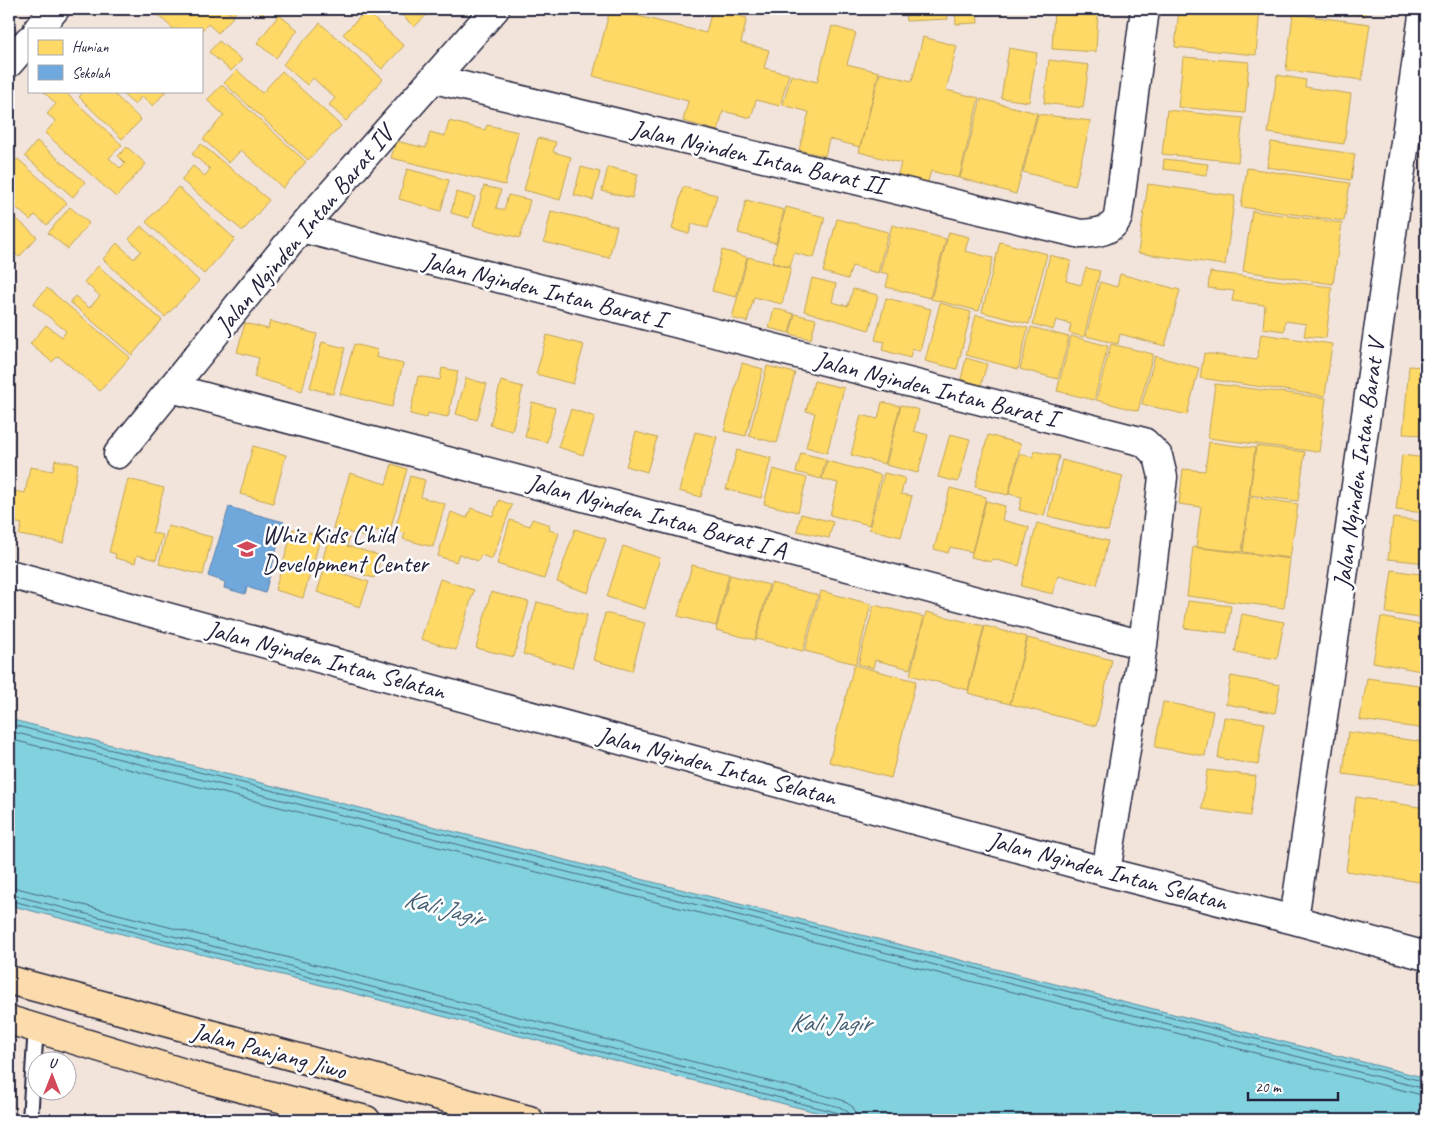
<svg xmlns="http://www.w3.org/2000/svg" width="1435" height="1129" viewBox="0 0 1435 1129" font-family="Caveat,sans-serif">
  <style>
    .water { fill: #82d1df; stroke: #5c8b9d }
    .homes { fill: #ffd966; stroke: #bda259 }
    .schools { fill: #6fa8dc; stroke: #5880ac }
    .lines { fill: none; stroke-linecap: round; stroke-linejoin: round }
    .shore { stroke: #48687d; stroke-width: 1 }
    .lane-casing { stroke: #22223b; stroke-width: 18 }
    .street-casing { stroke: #22223b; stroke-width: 31 }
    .primary-casing { stroke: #22223b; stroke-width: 31 }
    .lane { stroke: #fff; stroke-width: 14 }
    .street { stroke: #fff; stroke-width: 28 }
    .primary { stroke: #fcdcac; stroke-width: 28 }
    .labels { text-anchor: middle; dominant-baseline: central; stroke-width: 5; stroke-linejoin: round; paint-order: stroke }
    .street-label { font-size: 25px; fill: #22223b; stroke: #fff }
    .poi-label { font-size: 25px; fill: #22223b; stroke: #fff; text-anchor: start }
    .water-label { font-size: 26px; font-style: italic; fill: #445f74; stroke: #fff }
  </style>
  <rect width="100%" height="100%" fill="#f3e4db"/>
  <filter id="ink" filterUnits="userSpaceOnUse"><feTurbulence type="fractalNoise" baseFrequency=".02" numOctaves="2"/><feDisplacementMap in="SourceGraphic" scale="10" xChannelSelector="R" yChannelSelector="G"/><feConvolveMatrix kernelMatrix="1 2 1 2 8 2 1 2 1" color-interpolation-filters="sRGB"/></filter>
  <g filter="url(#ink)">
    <!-- water -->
    <path class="water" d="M9,719L1426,1078V1120H847L9,905Z"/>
    <!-- homes -->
    <path class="homes" d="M156,9H224L233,17L218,33L208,24L201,31V29H173L154,11Z
      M226,9H239L233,15Z
      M255,9H267L262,15Z
      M396,9H433L414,27Z
      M610,9L706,33L712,9L747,18L741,43L769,50L764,68L789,74L780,106L756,100L751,118L723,111L718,131L683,121L688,101L593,76Z
      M905,9H947L948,19L906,21Z
      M955,9H977L978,23L956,24Z
      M1054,9L1098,10L1096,52L1052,49Z
      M1179,9H1260L1256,55L1175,47Z
      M1314,9H1366L1365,16Z
      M366,11L404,46L382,69L343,34Z
      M1293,14L1370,24L1362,80L1286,70Z
      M279,15L298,30L276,58L257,43Z
      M320,23L383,79L346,121L329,105L335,98L313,78L307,85L283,64Z
      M832,26L856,33L847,64L879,72L860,147L829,139L825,156L799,150L809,112L783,105L791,75L817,82Z
      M923,37L957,46L946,90L979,98L959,178L931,171L927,185L897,177L901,163L859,152L880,73L912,81Z
      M219,41L242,60L231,71L209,52Z
      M1009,48L1037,53L1029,102L1001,98Z
      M1183,57L1249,62L1245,113L1178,107Z
      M1049,60L1089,65L1083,108L1044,103Z
      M237,70L262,93L282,71L341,126L308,160L224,83Z
      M1277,75L1306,80L1305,87L1351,94L1344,144L1268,133Z
      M222,85L306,162L283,188L241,150L229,163L203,139L224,115L207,100Z
      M43,91H64L122,145L109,158L120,168L125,163L118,156L127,147L146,164L116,197L45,133L56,121L47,114L56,104Z
      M84,91H111L141,120L122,139L79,97Z
      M119,91H166L153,106L142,96L135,105Z
      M981,99L1037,113L1016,194L960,178Z
      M1167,110L1243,118L1238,162L1162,154Z
      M1038,114L1091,121L1075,186L1023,172Z
      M449,121L485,130L487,125L518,132L505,185L391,158L396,141L426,148L430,132L445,136Z
      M538,138L556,142L553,152L571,157L560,200L524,190Z
      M37,141L85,182L73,197L25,156Z
      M1271,142L1355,154L1351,180L1267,167Z
      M201,144L269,200L243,231L181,180L193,166L205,176L210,169L192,154Z
      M18,159L67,203L47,225L35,215L30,220L9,201V166Z
      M1164,159L1208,164L1206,175L1163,169Z
      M581,167L600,172L593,200L574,195Z
      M608,167L638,174L632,198L602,191Z
      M1247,168L1350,183L1344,221L1241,207Z
      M407,169L449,180L441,211L399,199Z
      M1148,184L1235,196L1225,265L1138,253Z
      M484,186L501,190L496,208L504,210L508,195L530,200L520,238L473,226Z
      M178,187L235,239L204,274L146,222Z
      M683,187L717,195L708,228L692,224L689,234L672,229Z
      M456,192L475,197L469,218L451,213Z
      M746,200L784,210L776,243L738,233Z
      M70,207L89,223L68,249L48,233Z
      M786,207L825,217L814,258L794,253L790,267L772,262Z
      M551,211L617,226L609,258L544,242Z
      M1252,211L1342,223L1333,284L1243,271Z
      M9,212L37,237L19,257L9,248Z
      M837,219L888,232L878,273L852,266L848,279L823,272Z
      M892,225L946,239L930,298L886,287L889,274L880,272Z
      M141,226L199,281L165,317L103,259L117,243L134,259L141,251L129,239Z
      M949,232L969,237L965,251L993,258L979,311L931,299Z
      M1000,242L1047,254L1029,324L982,312Z
      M722,250L747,257L736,297L712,291Z
      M1050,255L1071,261L1066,281L1081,285L1086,268L1100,271L1084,337L1069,333L1071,324L1056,320L1053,330L1033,324Z
      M748,257L791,268L782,304L754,297L747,322L732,318Z
      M9,258L15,264L9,271Z
      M98,266L162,320L132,355L70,302L75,296L89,308L100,296L84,282Z
      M1210,272L1332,287L1326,338L1304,336L1306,324L1285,321L1284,331L1263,328L1265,305L1232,301L1234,291L1208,288Z
      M1120,274L1180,290L1165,346L1120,334L1118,344L1086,336L1100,282L1117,287Z
      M812,278L836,284L832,302L848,306L853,289L878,295L870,328L869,330L804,311Z
      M47,288L130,357L100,391L58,356L52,362L30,344L46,325L62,337L66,331L33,304Z
      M886,298L931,309L920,351L912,349L910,358L882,350L885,342L875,340Z
      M940,303L971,312L957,369L925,361Z
      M774,308L794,314L789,333L769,328Z
      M795,314L816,319L811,339L790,334Z
      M976,315L1028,328L1018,369L966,355Z
      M270,321L317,334L302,391L254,377L259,358L237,352L245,323L268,329Z
      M1031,327L1069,337L1058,379L1020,369Z
      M1261,334L1332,344L1325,396L1200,378L1204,353L1257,360Z
      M547,335L584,345L573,384L536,374Z
      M1071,336L1108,346L1094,400L1057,391Z
      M322,342L345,348L333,394L310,388Z
      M354,344L378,350L376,357L403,364L392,407L340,394Z
      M1111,344L1153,354L1138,411L1096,400Z
      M1155,356L1199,368L1187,415L1142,404Z
      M966,358L987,364L981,385L961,379Z
      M742,363L763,369L746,436L724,431Z
      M767,366L795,373L777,443L749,436Z
      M1409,366L1426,367V435L1403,434Z
      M442,368L458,371L448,417L428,413L427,418L410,414L418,376L440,380Z
      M466,378L487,384L477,420L456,414Z
      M501,381L523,387L512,431L490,425Z
      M814,381L844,388L827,453L806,447L815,413L806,411Z
      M1215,384L1326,398L1319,452L1208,438Z
      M532,402L555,408L547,442L525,437Z
      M882,402L900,406L885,464L851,455L861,415L878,419Z
      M901,405L919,410L914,431L928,435L918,473L886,465Z
      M571,409L595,417L583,455L558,447Z
      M636,432L657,438L647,472L626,466Z
      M695,432L717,437L701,497L679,491Z
      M950,434L970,439L958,482L938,477Z
      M988,435L1021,444L1008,495L975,487Z
      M1209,442L1255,448L1242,552L1196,547L1201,507L1179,504L1183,469L1205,471Z
      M253,446L286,455L273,503L240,494Z
      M1256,446L1305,452L1298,501L1250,495Z
      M737,450L771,458L761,498L726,489Z
      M1034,451L1059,456L1044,516L1019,510L1022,497L1009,494L1020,454L1033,457Z
      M801,453L826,459L821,479L796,472Z
      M1402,455L1426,458V513L1396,510Z
      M55,460L78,464L64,543L19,535L22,524L9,521L14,491L25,493L30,467L53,471Z
      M1062,460L1123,476L1108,531L1048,516Z
      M827,461L881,475L869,525L830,515L838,483L822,479Z
      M392,464L407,469L389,534L371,529L368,538L333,528L350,473L386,484Z
      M773,469L807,478L798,512L764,504Z
      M884,473L905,478L901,494L912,496L901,537L869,529Z
      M410,476L425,480L421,497L445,504L433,547L403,539L405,533L395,530Z
      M128,479L164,488L152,533L163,535L156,560L137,555L135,563L115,558L116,554L109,552Z
      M950,488L986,497L972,552L950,547L948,553L934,549Z
      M1250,497L1298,504L1290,558L1243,552Z
      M499,500L512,505L492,559L481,555L478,561L459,554L456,562L438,556L451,512L467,518L471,508L493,516Z
      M986,501L1005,506L1002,520L1029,527L1019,566L992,559L991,562L971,557Z
      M801,514L833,522L829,538L797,531Z
      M1393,518L1426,522V563L1388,559Z
      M532,519L550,525L549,530L559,533L544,579L497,564L510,520L530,526Z
      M1037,523L1108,541L1097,585L1058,575L1053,594L1021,586Z
      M168,526L212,537L203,575L159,564Z
      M293,529L321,536L303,598L275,590Z
      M575,529L606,539L588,593L557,582Z
      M330,533L349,538L347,546L382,556L374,578L322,562Z
      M623,546L660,558L645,609L607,597Z
      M1193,547L1290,559L1284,608L1187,596Z
      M692,565L729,574L716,626L678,616Z
      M325,568L369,582L360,607L317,592Z
      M1392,570L1426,575V619L1386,613Z
      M730,575L769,585L755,640L716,630Z
      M440,579L474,590L456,650L421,639Z
      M771,583L818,595L803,651L756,639Z
      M821,591L871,604L856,664L805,651Z
      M491,592L529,602L514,657L476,648Z
      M1188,601L1231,606L1227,633L1184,628Z
      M537,602L587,615L572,668L523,654Z
      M874,605L924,617L910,669L875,660L873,668L858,664Z
      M926,612L984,626L968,690L910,675Z
      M605,613L645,623L632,671L593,660Z
      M1242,614L1284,622L1277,659L1235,652Z
      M1381,617L1426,626V672L1373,662Z
      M985,626L1027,637L1010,704L968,693Z
      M1028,638L1112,660L1096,726L1010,704Z
      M854,665L916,681L891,778L829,762Z
      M1231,676L1280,685L1275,713L1226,704Z
      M1367,678L1426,686V729L1360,720Z
      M1163,702L1213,711L1205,756L1155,747Z
      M1224,717L1265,723L1258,765L1218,758Z
      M1348,732L1426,742V785L1343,774Z
      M1207,770L1256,776L1250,816L1202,809Z
      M1356,797L1426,808V883L1346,871Z"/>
    <!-- schools -->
    <path class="schools" d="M229,507L284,522L265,593L247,587L245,594L224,588L225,582L208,576Z"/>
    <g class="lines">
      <!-- shore -->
      <path class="shore" d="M9,724L1426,1082
        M9,731L1426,1089
        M9,739L1426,1096
        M9,886L842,1100L853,1107L857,1120
        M9,894L840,1107L848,1112L850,1120
        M9,900L839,1113L843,1120"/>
      <defs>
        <path id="lane" d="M30,1120L36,1026"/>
        <path id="street" d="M38,29L55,9
          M9,63L29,40
          M434,79L1081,234C1095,233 1112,232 1118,217L1145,9
          M301,228L1144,442L1158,456L1163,477L1143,645L1106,872
          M171,388L1143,645
          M118,454L301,228L495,9
          M9,574L1106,872L1294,920L1426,956
          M1294,920L1424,9"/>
        <path id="primary" d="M9,980L529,1120
          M9,1020L194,1076L366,1120"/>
      </defs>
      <!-- lane casing -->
      <use href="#lane" class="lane-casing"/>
      <!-- street casing -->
      <use href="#street" class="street-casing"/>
      <!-- primary casing -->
      <use href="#primary" class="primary-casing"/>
      <!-- lane -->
      <use href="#lane" class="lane"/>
      <!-- street -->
      <use href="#street" class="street"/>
      <!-- primary -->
      <use href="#primary" class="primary"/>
    </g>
  </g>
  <!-- icons -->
  <defs>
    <symbol id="school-bare" viewBox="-9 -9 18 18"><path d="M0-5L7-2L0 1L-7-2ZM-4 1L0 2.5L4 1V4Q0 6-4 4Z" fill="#d1495b" stroke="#fff" stroke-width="2.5" paint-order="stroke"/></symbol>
  </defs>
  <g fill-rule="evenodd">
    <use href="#school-bare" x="233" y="535" width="28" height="28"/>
  </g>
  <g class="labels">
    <!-- street labels -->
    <g class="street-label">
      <text transform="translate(758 157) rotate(13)">Jalan Nginden Intan Barat II</text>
      <text transform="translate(304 230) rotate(-50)">Jalan Nginden Intan Barat IV</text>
      <text transform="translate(544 290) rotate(14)">Jalan Nginden Intan Barat I</text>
      <text transform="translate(936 389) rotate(14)">Jalan Nginden Intan Barat I</text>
      <text transform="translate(1359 464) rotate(-82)">Jalan Nginden Intan Barat V</text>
      <text transform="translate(657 516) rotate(15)">Jalan Nginden Intan Barat I A</text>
      <text transform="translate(326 660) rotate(15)">Jalan Nginden Intan Selatan</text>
      <text transform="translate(717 766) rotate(15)">Jalan Nginden Intan Selatan</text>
      <text transform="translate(1108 871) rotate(15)">Jalan Nginden Intan Selatan</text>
      <text transform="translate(269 1051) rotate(15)">Jalan Panjang Jiwo</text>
    </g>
    <!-- poi labels -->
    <g class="poi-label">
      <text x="262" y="535">Whiz Kids Child<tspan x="262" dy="29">Development Center</tspan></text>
    </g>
    <!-- water labels -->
    <g class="water-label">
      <text transform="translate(444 908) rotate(15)">Kali Jagir</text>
      <text x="830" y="1022">Kali Jagir</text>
    </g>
  </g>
  <!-- margin -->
  <rect width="1435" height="1129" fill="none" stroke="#fff" stroke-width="30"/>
  <rect x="15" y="15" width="1405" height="1099" fill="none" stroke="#22223b" stroke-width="2" filter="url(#ink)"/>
  <!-- legend -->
  <rect x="28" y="28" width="175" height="65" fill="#ffffff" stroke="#a7a7b1"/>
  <rect x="38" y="40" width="25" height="15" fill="#ffd966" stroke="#a7a7b1"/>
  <text x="72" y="52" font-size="15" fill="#22223b">Hunian</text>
  <rect x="38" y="65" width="25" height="15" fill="#6fa8dc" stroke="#a7a7b1"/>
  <text x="72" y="78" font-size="15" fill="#22223b">Sekolah</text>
  <!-- north arrow -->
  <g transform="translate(52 1076)"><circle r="24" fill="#ffffff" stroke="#a7a7b1"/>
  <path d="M0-4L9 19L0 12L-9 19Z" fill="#d1495b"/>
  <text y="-8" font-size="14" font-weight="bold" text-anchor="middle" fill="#22223b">U</text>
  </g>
  <!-- scale -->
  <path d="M1248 1092v8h90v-8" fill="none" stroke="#22223b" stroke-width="2.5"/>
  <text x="1255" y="1092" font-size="15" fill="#22223b" stroke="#ffffff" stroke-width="4" paint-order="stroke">20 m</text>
</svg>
